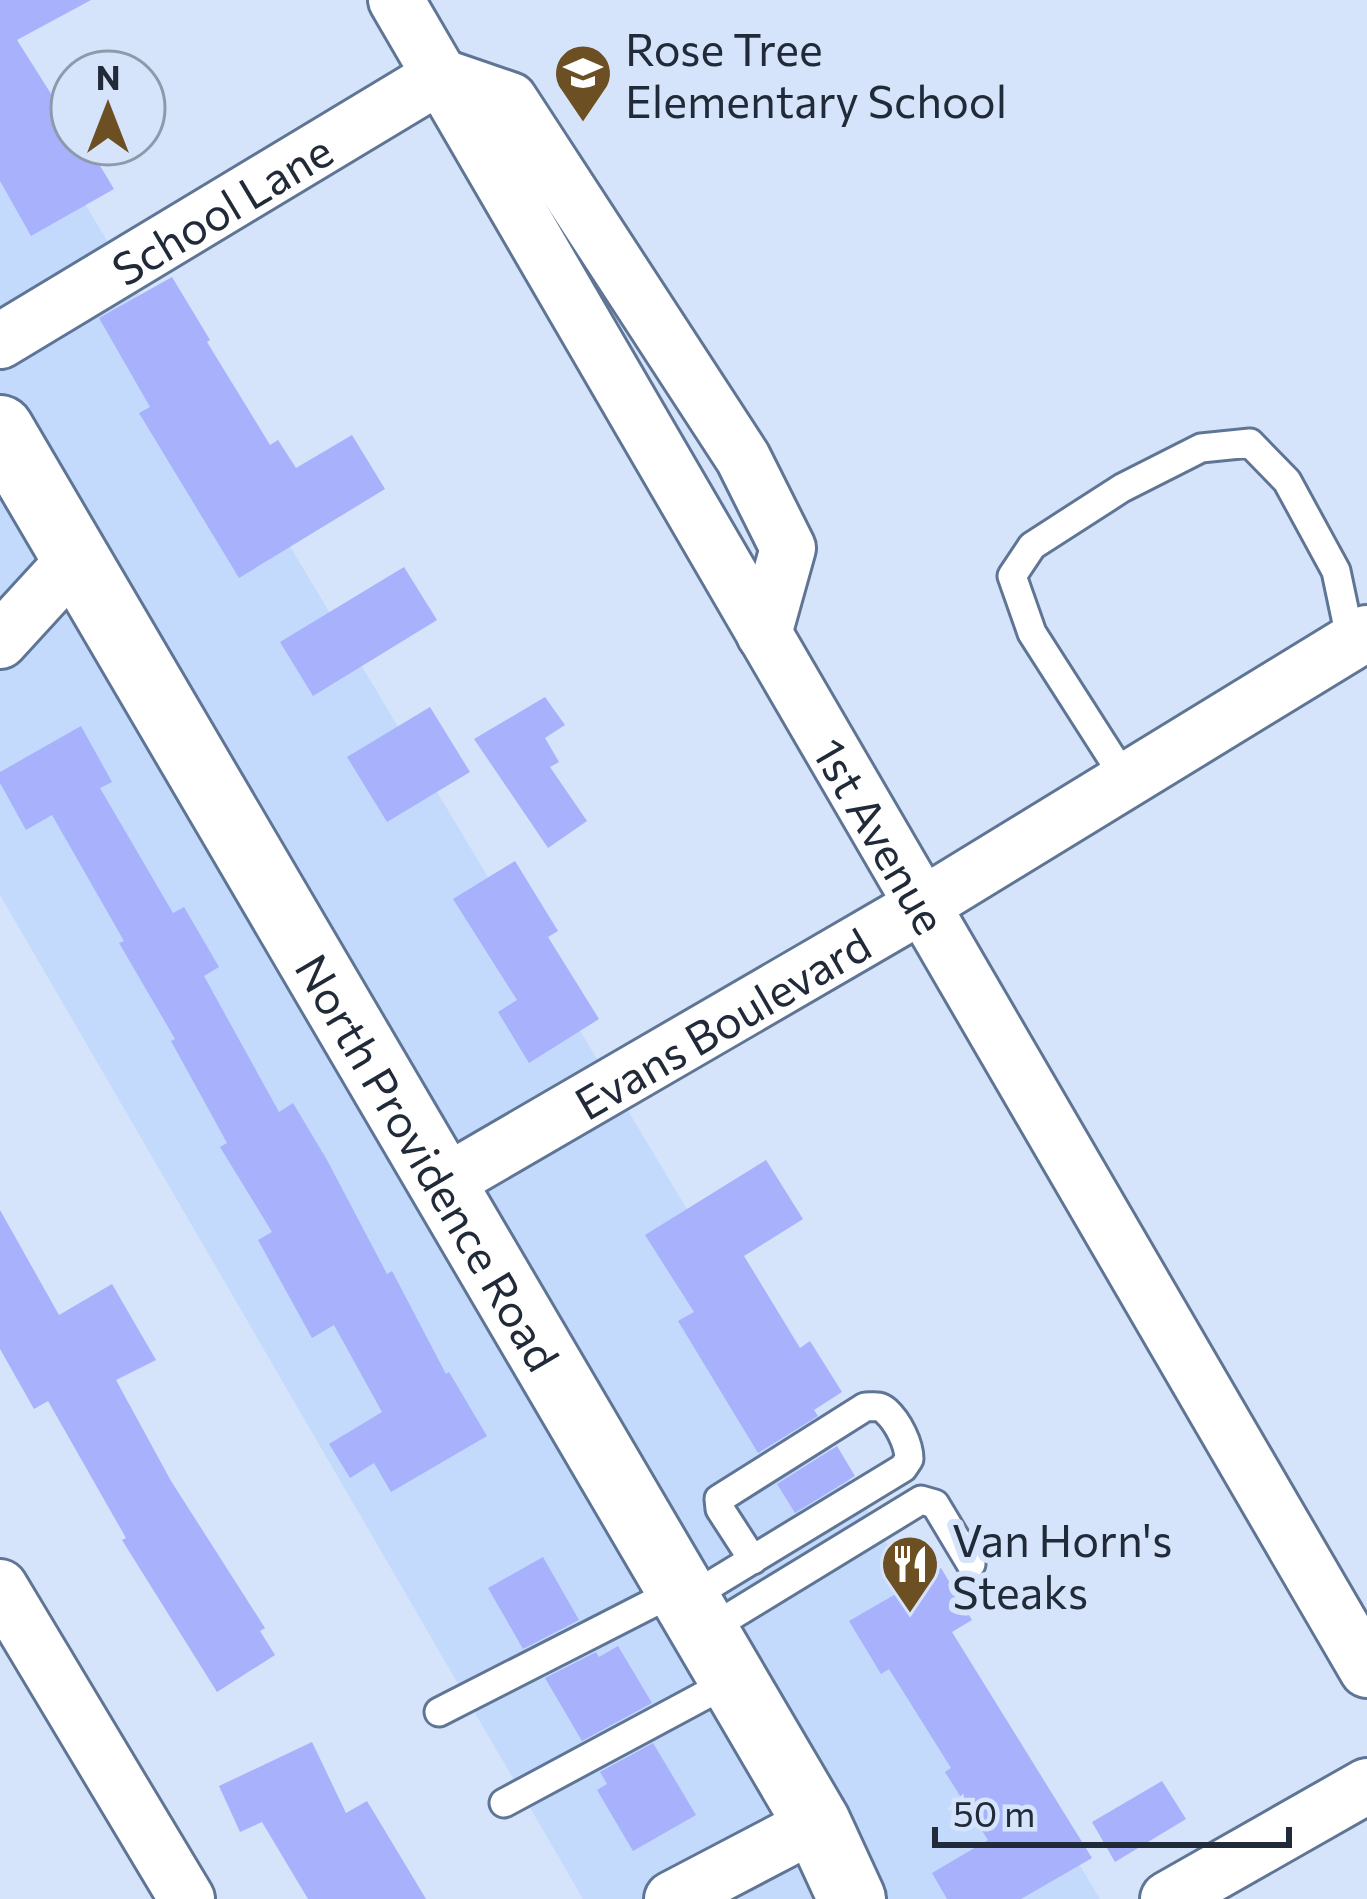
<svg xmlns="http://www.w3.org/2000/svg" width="1367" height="1899" viewBox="0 0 1367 1899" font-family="Commissioner,sans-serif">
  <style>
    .built { fill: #c3dafc }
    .building { fill: #a7b1fc }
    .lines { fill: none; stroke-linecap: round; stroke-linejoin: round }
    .service-casing { stroke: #5f7595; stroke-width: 33 }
    .minor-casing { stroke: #5f7595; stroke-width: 60 }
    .primary-casing { stroke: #5f7595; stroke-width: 72 }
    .service { stroke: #fff; stroke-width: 27 }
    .minor { stroke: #fff; stroke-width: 54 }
    .primary { stroke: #fff; stroke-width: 66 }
    .labels { text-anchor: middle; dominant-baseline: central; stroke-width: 12; stroke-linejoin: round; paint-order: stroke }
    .poi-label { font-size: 45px; fill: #212a38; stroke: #d5e4fa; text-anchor: start }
    .street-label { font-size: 45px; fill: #212a38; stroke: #d5e4fa }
  </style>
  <rect width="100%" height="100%" fill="#d5e4fa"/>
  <!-- built -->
  <path class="built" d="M0,62L1100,1899H583L0,895Z"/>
  <!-- building -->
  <path class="building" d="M0,0H91L17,40L72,127V144H87L114,189L31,236L0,181Z
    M172,277L210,340L207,342L270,445L278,440L296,468L352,435L385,489L239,578L139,413L150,407L99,318Z
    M404,567L437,620L313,696L280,642Z
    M545,697L565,725L545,738L559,762L550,767L587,821L548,848L474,739Z
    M430,707L470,772L387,822L347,757Z
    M81,726L112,782L100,788L173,913L184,907L219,967L204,976L279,1112L293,1103L327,1160L387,1274L392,1271L446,1374L449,1372L487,1436L391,1492L374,1463L350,1478L329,1444L382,1412L334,1325L312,1338L258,1240L272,1232L220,1147L227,1143L171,1041L175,1039L119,943L124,941L52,815L26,830L0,783V772Z
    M515,861L558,931L548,937L599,1019L529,1063L498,1012L517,1000L453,899Z
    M766,1160L803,1219L744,1256L800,1348L810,1341L842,1392L814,1410L818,1416L758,1453L678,1321L694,1312L645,1235Z
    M0,1210L59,1315L112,1284L156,1360L116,1380L171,1481L265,1628L260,1631L275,1655L217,1692L122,1540L126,1538L48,1401L34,1409L0,1349Z
    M837,1446L855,1476L795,1513L777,1484Z
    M543,1557L579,1620L523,1649L488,1588Z
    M941,1568L972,1620L952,1632L1092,1858L1021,1899H947L932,1873L988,1840L945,1772L951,1768L889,1669L881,1674L849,1621Z
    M618,1646L652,1703L582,1741L545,1678L596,1652L599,1657Z
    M312,1742L346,1813L367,1801L426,1899H308L262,1822L240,1832L219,1786Z
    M653,1743L696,1815L633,1851L597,1790L607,1784L600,1772Z
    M1162,1781L1186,1819L1115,1862L1092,1822Z"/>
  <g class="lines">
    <defs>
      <path id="service" d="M1126,780L1032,633L1012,576L1032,546L1122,488L1201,448L1250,443L1287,481L1336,571L1351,642
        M686,1600L903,1468L909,1459C909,1444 898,1422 886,1411C879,1405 874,1407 865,1407L719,1499L720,1509L753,1560
        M705,1632L921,1500L935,1504L971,1564
        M439,1712L680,1589
        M504,1803L733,1680"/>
      <g id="minor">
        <path id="s1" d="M396,0L1367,1670"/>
        <path d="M440,76L510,100L743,458L788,548L764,634"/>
        <path id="s2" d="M0,341L440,76"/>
        <path d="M0,641L76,558"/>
        <path id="s3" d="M444,1183L921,906L1367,633"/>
        <path d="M0,1587L187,1899"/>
        <path d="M672,1899L817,1823"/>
        <path d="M1168,1899L1367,1786"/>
      </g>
      <g id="primary">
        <path id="s4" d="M0,429L817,1823L852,1899"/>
      </g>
    </defs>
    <!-- service casing -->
    <use href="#service" class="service-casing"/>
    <!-- minor casing -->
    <use href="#minor" class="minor-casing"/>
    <!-- primary casing -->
    <use href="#primary" class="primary-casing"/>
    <!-- service -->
    <use href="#service" class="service"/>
    <!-- minor -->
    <use href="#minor" class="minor"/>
    <!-- primary -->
    <use href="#primary" class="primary"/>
  </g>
  <!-- icons -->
  <defs>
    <symbol id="school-pin" viewBox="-11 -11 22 30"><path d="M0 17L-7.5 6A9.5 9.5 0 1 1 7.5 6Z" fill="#6c5023" stroke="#d5e4fa"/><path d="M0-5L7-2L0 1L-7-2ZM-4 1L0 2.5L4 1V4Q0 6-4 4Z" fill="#fff"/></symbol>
    <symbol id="restaurant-pin" viewBox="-11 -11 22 30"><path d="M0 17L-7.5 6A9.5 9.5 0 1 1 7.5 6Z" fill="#6c5023" stroke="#d5e4fa"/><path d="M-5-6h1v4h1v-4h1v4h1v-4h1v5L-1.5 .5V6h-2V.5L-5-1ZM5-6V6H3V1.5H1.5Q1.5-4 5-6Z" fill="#fff"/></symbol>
  </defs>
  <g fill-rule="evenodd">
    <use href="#school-pin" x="550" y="40" width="66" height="90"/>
    <use href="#restaurant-pin" x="877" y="1531" width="66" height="90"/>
  </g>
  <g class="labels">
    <!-- poi labels -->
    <g class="poi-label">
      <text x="625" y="47">Rose Tree<tspan x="625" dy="52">Elementary School</tspan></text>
      <text x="952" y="1538">Van Horn's<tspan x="952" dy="52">Steaks</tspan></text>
    </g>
    <!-- street labels -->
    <g class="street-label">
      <text stroke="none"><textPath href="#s2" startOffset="258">School Lane</textPath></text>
      <text stroke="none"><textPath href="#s1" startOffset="966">1st Avenue</textPath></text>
      <text stroke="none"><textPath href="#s3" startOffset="321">Evans Boulevard</textPath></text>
      <text stroke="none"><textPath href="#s4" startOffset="849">North Providence Road</textPath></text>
    </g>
  </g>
  <!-- north arrow -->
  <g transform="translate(108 108)"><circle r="57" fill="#d5e4fa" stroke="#8d9aac" stroke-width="3"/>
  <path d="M0-9L21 45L0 30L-21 45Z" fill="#6c5023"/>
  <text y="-18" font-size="33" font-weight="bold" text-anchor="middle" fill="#212a38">N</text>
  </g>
  <!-- scale -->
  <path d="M935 1827v18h354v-18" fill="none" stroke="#212a38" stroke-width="6"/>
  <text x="953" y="1827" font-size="36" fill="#212a38" stroke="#d5e4fa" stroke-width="9" paint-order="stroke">50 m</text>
</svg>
